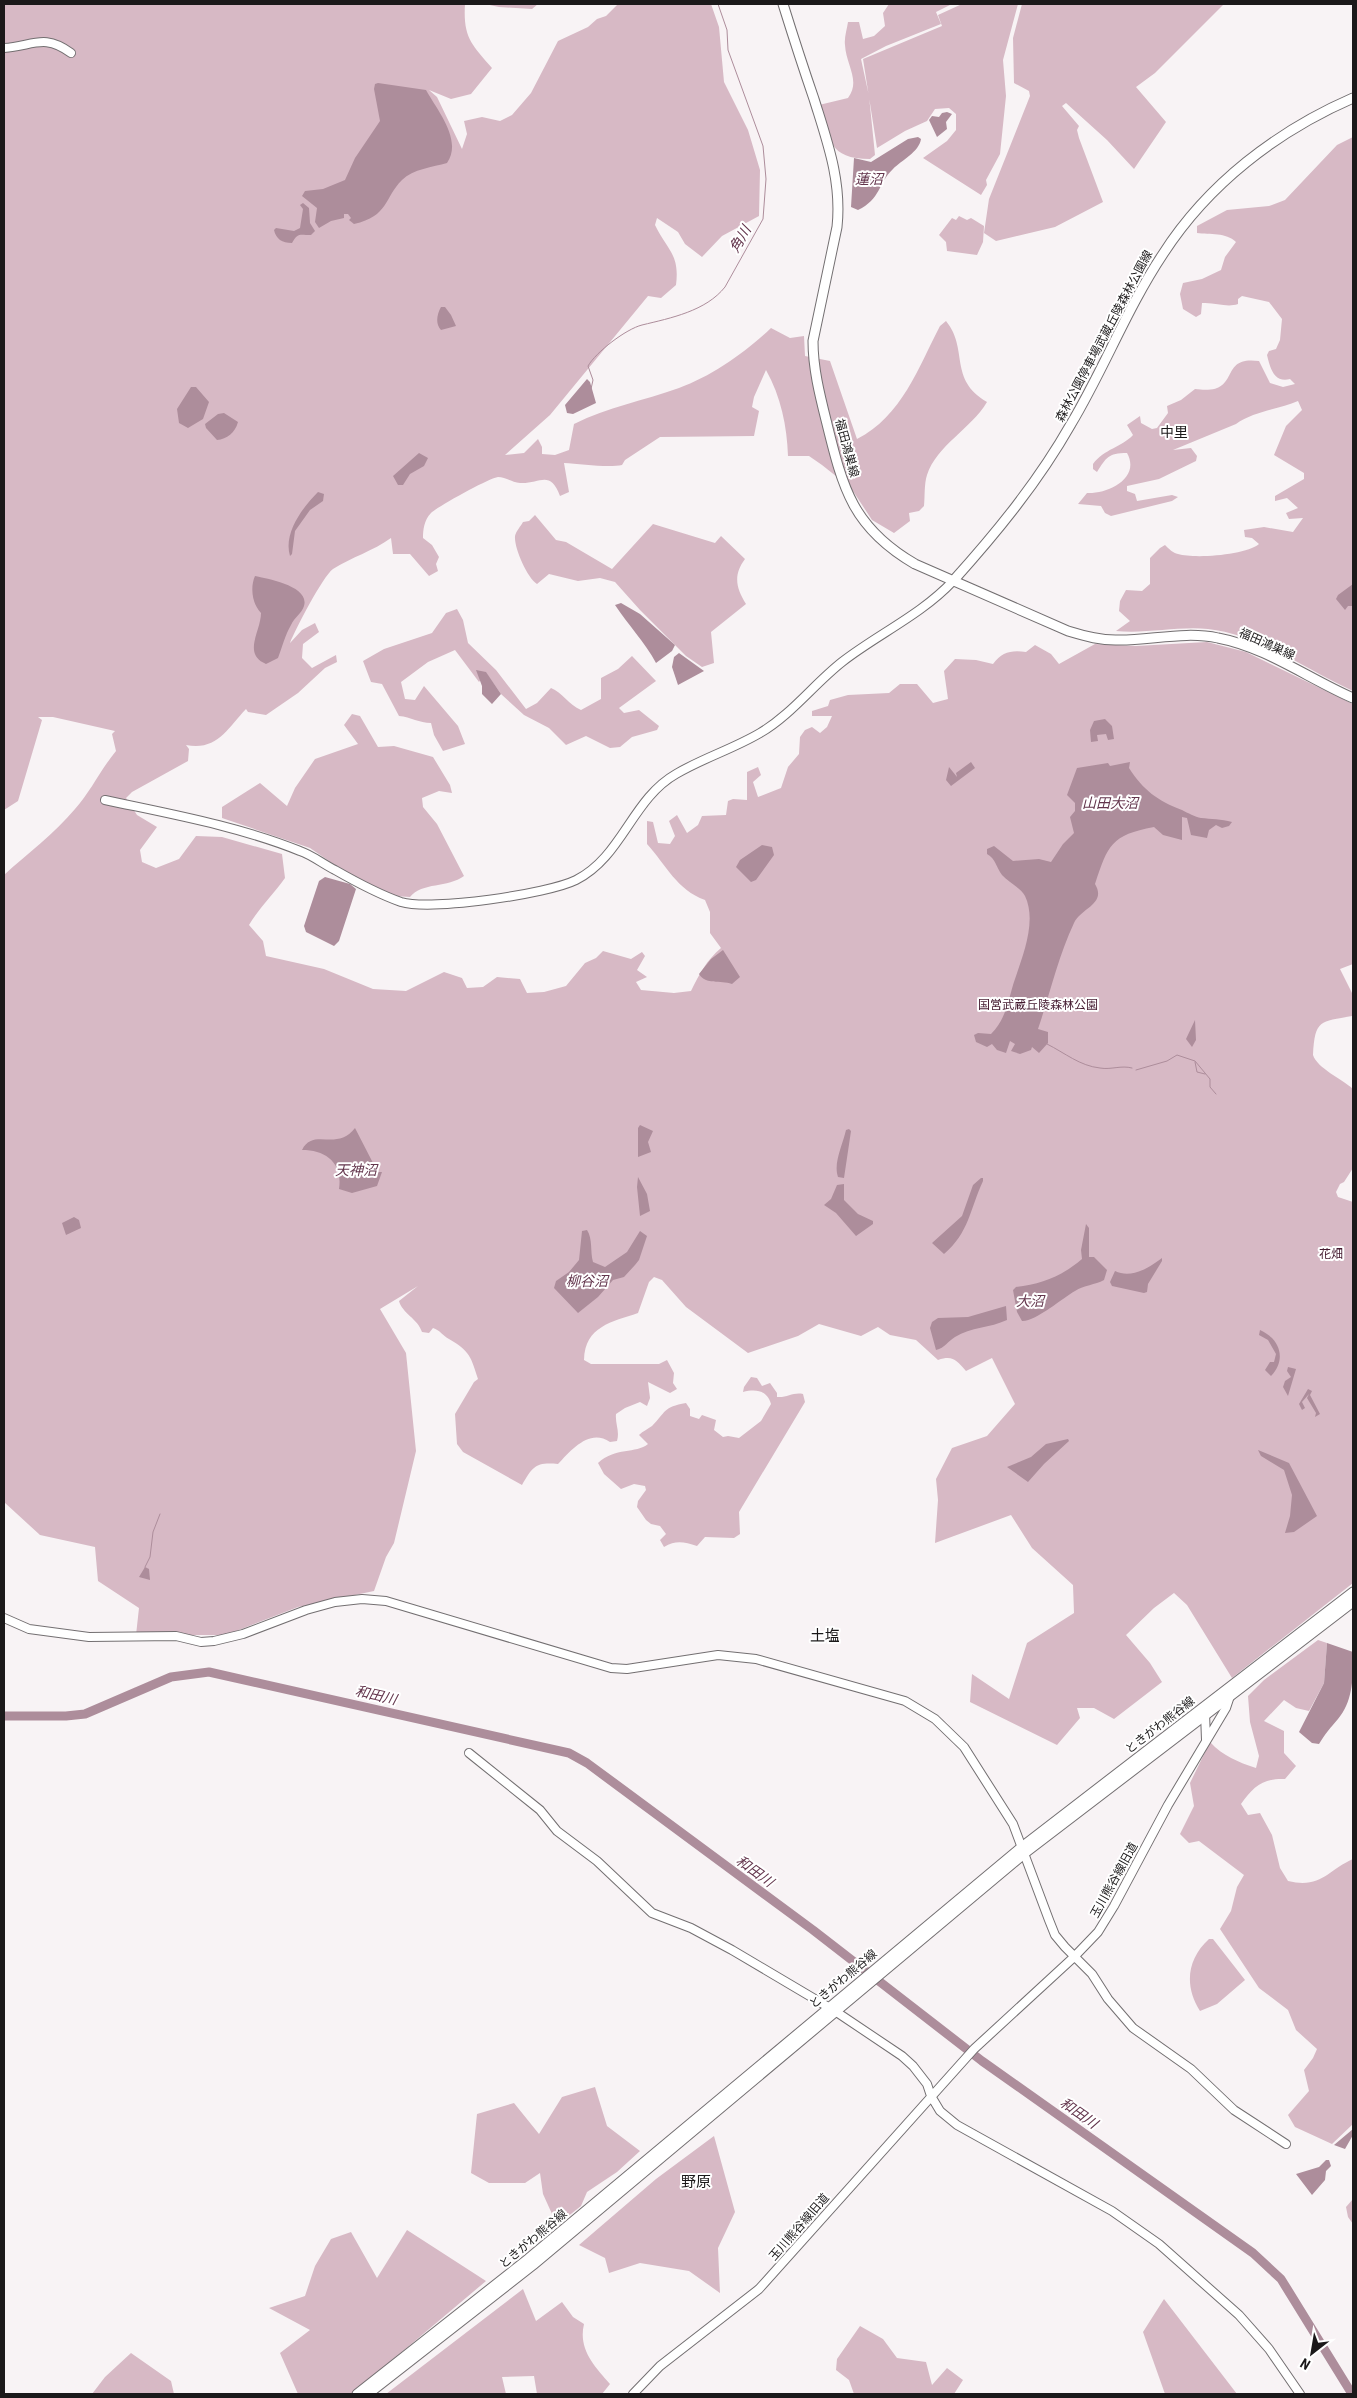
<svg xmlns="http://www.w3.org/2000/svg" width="1357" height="2398" viewBox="0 0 1357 2398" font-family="'Roboto Condensed','Noto Sans JP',sans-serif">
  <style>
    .green { fill: #d7b9c5 }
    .water { fill: #ad8d9b }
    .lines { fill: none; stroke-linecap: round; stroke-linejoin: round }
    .stream { stroke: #ad8d9b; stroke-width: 1 }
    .river { stroke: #ad8d9b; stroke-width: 9 }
    .tertiary-casing { stroke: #736f71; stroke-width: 10 }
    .secondary-casing { stroke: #736f71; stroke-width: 11 }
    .tertiary { stroke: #fff; stroke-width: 8 }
    .secondary { stroke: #fff; stroke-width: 9 }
    .labels { text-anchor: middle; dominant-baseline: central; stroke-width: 4; stroke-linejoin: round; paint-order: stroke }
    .street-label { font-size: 12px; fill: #1b191a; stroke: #fff }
    .park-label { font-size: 12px; fill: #43192f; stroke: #fff }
    .water-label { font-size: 14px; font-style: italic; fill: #63354c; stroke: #fff }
    .neighbourhood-label { font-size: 14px; fill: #1b191a; stroke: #fff }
    .quarter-label { font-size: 15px; fill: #1b191a; stroke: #fff }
  </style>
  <rect width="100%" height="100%" fill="#f8f3f5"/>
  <!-- green -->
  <path class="green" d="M4,4H465C463,37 471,44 492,68L471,94L451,99L429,90L437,97L462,149L467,134L464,121L482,117L500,121L512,115L531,93L558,41L588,27L597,19L606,16L618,4H711L719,27L724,82L748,130L760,170L759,216L722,236L702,257L685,244L678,232L657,218L655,225C667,250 680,254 676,285L661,298L648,296L550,415L505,455L524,453L538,439L542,447V454L555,455L569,450L574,424C608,407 643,401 679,388C712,376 746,352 771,328L790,338L804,336L805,356L830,361L857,439C902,416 918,368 940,326L946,321C969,349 948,379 987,402C971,429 937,445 927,475C924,484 925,497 924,506L919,511L909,513L910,521L894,533L872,520L851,488L822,465L809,456H788C787,426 781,397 766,370L754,397L752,407L759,411L754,436L660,437L625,460L622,465C609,468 580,464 564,463L569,492L560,496C550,469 540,484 520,483C512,482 505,477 498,477C489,478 437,507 431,513C424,520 423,530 423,538L432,545L439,557L436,564L438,571L429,576L410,554H393L391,538C373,551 352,557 333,569C323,576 295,630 290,643L302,630L315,623L319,632L303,644L302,658L312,668L336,655L337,662L325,668L298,693L266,715L248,712L246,709C227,729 217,751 186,745L189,749L188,761L132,792L126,798L137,815L157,827L140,850L142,862L156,868L179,859L196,836L222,837L282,854L285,878C273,895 260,907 249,925L263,941L266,956L324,969L373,989L406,991L444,972L462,978L467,988L483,987L497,977L520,979L527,993L544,992L566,986L585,963L596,958L603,951L631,959L642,952L645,956L637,970L647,977L636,982L641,990L674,993L691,991C700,973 706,961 721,948L710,933V912L705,900C677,890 666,865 647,844V821L653,822L658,843L670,844L675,836L669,821L677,815L687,833L698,825L702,816L726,815L728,801L733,799L747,800V772L758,767L761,775L753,782L758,797L781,788L788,767L799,754L800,737L805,730L812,727L820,733L827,727L832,716H812V711L828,706L830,700L848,695L889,693L900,684H917L933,703L948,699L944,671L955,659L976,660L993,664C1002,652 1011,650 1026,652L1035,645L1051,654L1059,664L1095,644L1136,646L1207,642L1246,652L1353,704V964L1340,969L1353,995V1042L1352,1016C1320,1022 1315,1019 1313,1055C1317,1068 1342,1079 1353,1089V1168L1344,1182L1340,1184L1336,1192L1338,1197L1353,1202V1583L1232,1678L1187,1605L1174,1593L1154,1608L1126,1635L1150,1663L1162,1682L1114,1719L1094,1708H1077L1080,1718L1057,1745L970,1702L972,1674L1009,1699L1027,1643L1074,1613L1073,1585L1032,1548L1011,1515L935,1543L938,1500L936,1479L952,1448L987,1436L1015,1404L992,1358L966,1371C956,1360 953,1355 938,1360L916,1340L890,1335L878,1327L861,1336L819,1324L798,1336L748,1353L686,1307L662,1280L654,1277L649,1282L638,1313C612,1322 585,1326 584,1360L591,1364H659L667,1360L674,1373L673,1383L677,1389L670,1393L648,1382L650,1398L647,1406L640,1402L625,1408L616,1414C615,1424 620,1431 617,1441L610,1442C590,1428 572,1449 558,1464C536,1462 533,1466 522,1485L463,1452L457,1444L455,1414L474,1382L478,1379C471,1357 470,1351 449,1339C443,1336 440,1330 433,1328L429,1333L422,1332C418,1319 402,1313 399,1301L418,1286L380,1309L406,1353L416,1451L394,1543L386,1557L374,1591L298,1607L226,1635H136L139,1608L98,1581L95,1547L40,1535L4,1502V875C27,854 55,833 75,809C91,791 101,769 116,751L112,734L115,731L53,717H38L42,720L18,801L4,810Z
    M485,4H538L532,9L499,7Z
    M889,4H952L936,12L941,24L886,46L861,59L869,96L875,155L870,159C828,159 830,139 819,105L848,98C861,81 846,65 845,45C844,38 847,29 848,22H859L863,39L874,36L885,26L883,13Z
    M962,4H1018L1003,60L1006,96L1000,154L986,180L987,185L981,195L923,158L947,141L956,130V114L949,108L935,109L927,121L905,131L877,148L863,59L942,26L938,15Z
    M1022,4H1224L1155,73L1136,87L1166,122L1134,169L1107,140L1066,103L1062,106L1079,126L1077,130L1079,138L1103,202L1055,227L996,241L984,233L989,199L1030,96L1029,91L1014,83L1013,38Z
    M1353,137V691C1306,670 1261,635 1208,629C1178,626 1147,634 1116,631L1130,621L1119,611L1120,601L1126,590L1142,591L1150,584V558L1160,548L1165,545C1169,549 1173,553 1178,554C1195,559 1246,555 1259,544L1252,538L1245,537L1244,530L1264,527L1293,532L1303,518L1289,519L1286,513L1298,508L1287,498L1275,501V496L1304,479V473L1274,455L1286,426L1302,410L1298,401C1280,409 1254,411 1236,424L1173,450L1191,448L1197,456L1196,461L1159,479L1127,486V491L1135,494L1137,501L1172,495L1178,497L1172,501L1111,516L1105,513L1101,506L1078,504L1087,493C1108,494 1141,478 1127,453C1108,453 1106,458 1097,472L1093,469V464C1104,449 1122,447 1133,435L1127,425L1140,416L1141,423L1152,429L1157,428L1168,413L1167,406L1181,400L1195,389C1244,396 1216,355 1259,361L1270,383L1283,387L1295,384L1290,379C1274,383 1270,368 1267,355L1269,351L1276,349L1280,340L1282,319L1269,302L1242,296L1238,299V304C1226,308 1216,302 1202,303L1201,314L1196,317L1183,309L1180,294L1183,283L1202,279L1221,270L1225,257L1236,242C1226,232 1210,235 1197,233V226L1227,210L1269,206L1285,200L1337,145Z
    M959,216L967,220L971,218L984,226L983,242L977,255L947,251L946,242L939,235L952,218L956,220Z
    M535,515L556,540L566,542L612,569L653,524L715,543L721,536L745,559C733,575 736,588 746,604L711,632L714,663L702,667L686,656L640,610L615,582L600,578L578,581L549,574L537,584C527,577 514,548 515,536C516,531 521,526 523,522L529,521Z
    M457,609L463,620L468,643L496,670L526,709L537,703L551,688C562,692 569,705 581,710L601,699V678L618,669L632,656L656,681L619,708L624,713L639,710L659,726L657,730L632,737L620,747L610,748L586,736L566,745L549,728L524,715L501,694L486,673L479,682L455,650L428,662L401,682L405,699L415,700L424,686L458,726L465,744L443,751L434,735L431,723C419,723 411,717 399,716L382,684L371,682L363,661L384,649L432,633L446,613Z
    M352,714L360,716L378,747L394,746L433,757L450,785L452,793L439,791L422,798L423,807L437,824L464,876C448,888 422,882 410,897L379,895L310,848L222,818V807L260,783L287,806L295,788L315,759L358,744L344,725Z
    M751,1377L757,1378L762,1386L770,1383L777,1393V1397C787,1398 793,1392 803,1394L805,1402L739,1512L740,1534L734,1538L705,1537L697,1546C684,1542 676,1540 664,1547L660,1540L666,1534L660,1526L651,1524L646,1520L637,1507L638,1501L646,1490L645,1486L634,1484L621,1489L604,1474L598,1463C615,1447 636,1454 648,1444L639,1435C643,1431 648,1429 652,1426C666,1412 663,1407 686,1403L690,1409V1416L699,1419L702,1415L716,1420L714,1430L723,1437L728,1436L739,1438L761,1421L771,1404C767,1390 756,1389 743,1392L744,1387Z
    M1318,1640L1327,1643L1324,1683L1309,1711L1296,1708L1284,1700L1264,1721L1284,1731V1753L1296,1766L1285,1779C1263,1778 1253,1787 1241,1804L1248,1815L1260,1813L1272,1835L1280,1868L1288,1881C1321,1889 1328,1870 1353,1859V2124L1332,2144L1295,2127L1288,2115L1309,2091L1304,2070L1313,2058L1317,2049L1296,2030L1288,2010L1259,1988L1220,1929L1231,1911L1237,1887L1244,1875L1199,1841L1189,1843L1180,1834L1194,1806L1190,1783L1210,1742C1223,1756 1238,1762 1256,1768L1259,1756L1250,1722L1248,1696L1264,1680Z
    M1209,1939H1213L1245,1980L1217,2004L1200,2011C1184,1986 1187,1959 1209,1939Z
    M595,2087L607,2126L640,2151L617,2172L587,2192L581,2206L557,2225L543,2194L540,2173L525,2183H489L471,2173L477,2114L514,2103L539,2134L562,2097Z
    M714,2136L735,2212L718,2248L720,2293L689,2271L640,2263L609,2273L605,2258L579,2245L656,2179Z
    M1353,2199V2224L1348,2217L1346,2207Z
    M407,2230L486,2281L352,2394H298L280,2353L310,2330L269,2308L305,2296L315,2266L331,2239L351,2232L377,2278Z
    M523,2289L536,2321L562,2302L573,2317L584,2324C578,2349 594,2366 610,2384L602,2394H537L534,2376L502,2377L506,2394H386Z
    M1164,2299L1237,2394H1165L1143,2332Z
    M860,2326L883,2339L897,2358L926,2362L932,2385L947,2368L963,2380L954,2394H854L849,2380L836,2370L837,2359Z
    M131,2353L171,2381L174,2394H92L105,2377Z"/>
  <!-- water -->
  <path class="water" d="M378,83L426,90C437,110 463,140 447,163C433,167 413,169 402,180C384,198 389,216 354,224L349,220L351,218L348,214H344V218L331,221L319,228L315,222L317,208L302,196L305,191L323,189L345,180L355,158L380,121L374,89L375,84Z
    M947,112L952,114L946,122L947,129L937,137L929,120L932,116L939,117L942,113Z
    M918,137L921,139C919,152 902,160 893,169C878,183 881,199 858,210L851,207L854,158L871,162L908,139Z
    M303,203L309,208L310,223L315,231L311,235C300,235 298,232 292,243C282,243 276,239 274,230L276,228L294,231L300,228L303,209L300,205Z
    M441,307H445L451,315L456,326L441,330C435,324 437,314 441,307Z
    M587,379L590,382L596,403L573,414L567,413L565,405Z
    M191,387H196L209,402L203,419L188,428L179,423L177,409Z
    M224,413L238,422C235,433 227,439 217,440L206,428L205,424L218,414Z
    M419,453L428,458L424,466L410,474L403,485H398L393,476Z
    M318,492L324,494L323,501L310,510L295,531L292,554L290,556C283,533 303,507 318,492Z
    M255,576C268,579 310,586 304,606C302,613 294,618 291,625C285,635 282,648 278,658L266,664C242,654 261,631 261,613C252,604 250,587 255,576Z
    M1353,584V606H1348L1345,610L1336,599L1338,595Z
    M621,603L640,614L675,645L672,651L656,663C645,642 628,625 615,605Z
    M679,653L704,671L678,685L672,667L674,657Z
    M476,670L486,672L501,694L492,704L482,694V686Z
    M1105,719L1112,726L1114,739L1108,740L1106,734L1097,735L1098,741L1091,742L1090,730L1094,721Z
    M971,762L975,768L951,786L946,780L949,767L957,777L956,773Z
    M1130,762L1129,768C1143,790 1158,801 1182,810C1188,813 1195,817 1201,818C1211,819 1221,819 1232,822L1229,826L1222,828L1216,825L1209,830L1207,838L1191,835L1187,818L1182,817V840L1163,835L1154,827C1111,835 1108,845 1095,884C1107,904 1081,908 1074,923C1058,957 1050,994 1038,1029L1048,1032V1043L1039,1053L1032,1047L1031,1050L1020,1054L1011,1051L1015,1044L1010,1041L1006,1053L997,1050L992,1044L987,1047L976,1042L974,1035L978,1033L991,1034C1007,1018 1008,999 1015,979C1023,955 1037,921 1025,896C1021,888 1008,882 1002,875C996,867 996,859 987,854V849L994,846L1013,861L1039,859L1051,862L1063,844L1074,833L1070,817L1075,811V803L1067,795L1077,768L1108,763L1110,766Z
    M762,845L772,847L774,855L756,880L751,882L736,867L740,860Z
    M325,877L350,884L356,889L339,941L334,946L306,932L304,926L319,881Z
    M723,950L740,977L732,984C720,980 706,985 699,974L711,959Z
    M1195,1020L1196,1040L1192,1047L1186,1039Z
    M640,1125L653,1131L648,1142L651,1152L638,1157V1128Z
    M355,1128L373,1163L374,1172H382L377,1186L352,1193L339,1189C343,1163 326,1150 302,1150C313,1127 337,1152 355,1128Z
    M849,1129L851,1131L844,1178L838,1177C833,1163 843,1144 846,1130Z
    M638,1177L647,1194L650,1211L640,1216L637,1187Z
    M981,1178H983V1181C970,1209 969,1233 944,1254L932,1243L962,1216L973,1185Z
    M844,1184V1200L858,1214L873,1221V1224L856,1236L836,1213L824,1205L831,1199L837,1185Z
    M74,1217L79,1220L81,1228L66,1235L62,1223Z
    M1086,1224L1089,1228V1257H1094L1107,1270L1104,1280C1095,1285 1084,1285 1075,1291C1064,1297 1035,1322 1022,1321L1017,1312L1013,1290L1016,1287C1042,1284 1062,1276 1082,1259L1081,1250Z
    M587,1230C593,1239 590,1252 593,1262L605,1267L627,1252L640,1231L647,1236L639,1260L635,1265L624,1277L613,1280L598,1297L578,1313L554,1288L556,1281L569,1272L579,1260L582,1231Z
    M1162,1258V1261L1148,1284L1147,1292L1144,1293L1112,1286L1110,1282L1115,1271C1131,1279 1149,1268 1162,1258Z
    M1006,1306L1007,1320C990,1328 971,1327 955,1337C948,1341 945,1348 936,1350L930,1328L932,1322L938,1318L968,1317Z
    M1260,1330C1280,1339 1287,1359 1271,1376L1265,1370L1270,1362H1274L1276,1354L1268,1340L1259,1335Z
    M1288,1367L1296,1369L1288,1396L1283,1387L1285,1381L1291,1377L1287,1371Z
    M1308,1389L1312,1391L1310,1395L1320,1414L1315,1417L1316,1413L1307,1398L1309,1394L1302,1402L1305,1408L1302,1410L1299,1404Z
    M1068,1439L1069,1441L1044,1464L1028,1482L1007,1467L1031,1457L1046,1444Z
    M1258,1450L1289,1463L1317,1516L1294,1532L1285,1533L1290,1516L1292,1495L1284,1470L1261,1456Z
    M145,1567L149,1569L150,1580L139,1577Z
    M1327,1643L1353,1652C1353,1675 1354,1700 1338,1719C1331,1727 1325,1734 1319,1744L1312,1743L1299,1732L1324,1683Z
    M1353,2129V2135L1345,2149L1334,2145Z
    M1326,2160H1329L1331,2166L1326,2171L1325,2180L1312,2195L1296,2174L1319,2167Z"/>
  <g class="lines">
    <!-- stream -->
    <path class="stream" d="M591,389L593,380L588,366C596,352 626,329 642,325C671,318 706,311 725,287L763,219L766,179L763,146L728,50L727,30L718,4
      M1047,1044C1065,1053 1080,1066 1100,1068C1111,1070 1121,1065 1132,1068
      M1195,1062L1197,1072L1205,1074
      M1136,1070L1167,1061L1177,1055L1195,1061L1210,1079V1087L1216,1094
      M145,1567L150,1557L153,1532L160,1514"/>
    <!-- river -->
    <path class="river" d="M4,1716H66L85,1714L171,1677L209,1672L569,1753L587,1763L813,1930L982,2061L1253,2253L1281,2279L1352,2394"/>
    <defs>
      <path id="tertiary" d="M4,48C33,46 44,33 71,53
        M105,800C170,814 238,826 300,851C312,855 323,864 335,870C356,882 378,894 401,902C431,911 548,894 576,880C622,857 632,799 676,774C703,758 733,749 760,733C791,715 814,684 842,662C878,634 921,615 953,581
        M4,1618L29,1629L89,1637L176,1636L201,1642L214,1641L243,1634L306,1610L335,1602L362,1599L386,1601L611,1668L627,1669L718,1655L756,1659L905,1701L935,1719L964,1747L1013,1824L1049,1920L1055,1935L1065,1947L1092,1974L1108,1999L1133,2028L1191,2069L1234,2110L1286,2144
        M1205,1713L1206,1740
        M469,1753L540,1810L557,1831L597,1861L652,1913L691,1928L732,1950L835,2011L902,2056L913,2066L927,2084L931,2096L940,2111L957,2125L1112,2211L1159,2244L1239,2315L1269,2349L1300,2394
        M633,2394L660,2366L759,2289L974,2049L1074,1957L1098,1932L1114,1906L1168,1805L1226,1708L1230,1696"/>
      <path id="secondary" d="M783,4C793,36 803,67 814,99C827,141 842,181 837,227L813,341C813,369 820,396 827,424C843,489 853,528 915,564L1068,631C1085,636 1102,641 1120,640C1152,640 1186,631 1218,638C1266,647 1309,679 1353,698
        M953,581C997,532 1038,482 1071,424C1104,369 1127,308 1163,254C1208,184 1277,131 1353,98
        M357,2394L528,2259L1023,1846L1353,1592
        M368,2394L533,2265L1025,1853L1353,1602"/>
    </defs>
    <!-- tertiary casing -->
    <use href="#tertiary" class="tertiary-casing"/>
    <!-- secondary casing -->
    <use href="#secondary" class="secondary-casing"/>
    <!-- tertiary -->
    <use href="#tertiary" class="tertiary"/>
    <!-- secondary -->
    <use href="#secondary" class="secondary"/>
  </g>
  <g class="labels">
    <!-- street labels -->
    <g class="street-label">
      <text transform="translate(1104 336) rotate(-62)">森林公園停車場武蔵丘陵森林公園線</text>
      <text transform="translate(847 448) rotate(75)">福田鴻巣線</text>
      <text transform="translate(1267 644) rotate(24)">福田鴻巣線</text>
      <text transform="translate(1160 1725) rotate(-38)">ときがわ熊谷線</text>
      <text transform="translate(1114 1880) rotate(-61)">玉川熊谷線旧道</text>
      <text transform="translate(843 1979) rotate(-40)">ときがわ熊谷線</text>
      <text transform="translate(799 2227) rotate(-49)">玉川熊谷線旧道</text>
      <text transform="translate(533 2239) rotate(-40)">ときがわ熊谷線</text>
    </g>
    <!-- park labels -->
    <g class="park-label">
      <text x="1038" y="1005">国営武蔵丘陵森林公園</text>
      <text x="1331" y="1254">花畑</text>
    </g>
    <!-- water labels -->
    <g class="water-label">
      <text x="869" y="179">蓮沼</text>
      <text transform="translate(740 239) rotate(-60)">角川</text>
      <text x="1110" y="803">山田大沼</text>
      <text x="356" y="1170">天神沼</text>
      <text x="587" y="1281">柳谷沼</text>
      <text x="1030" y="1301">大沼</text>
      <text transform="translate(376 1695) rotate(13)">和田川</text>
      <text transform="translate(755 1871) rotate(36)">和田川</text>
      <text transform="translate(1079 2113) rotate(35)">和田川</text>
    </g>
    <!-- neighbourhood labels -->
    <g class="neighbourhood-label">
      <text x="1174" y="432">中里</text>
    </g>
    <!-- quarter labels -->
    <g class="quarter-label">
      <text x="825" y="1636">土塩</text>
      <text x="696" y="2182">野原</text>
    </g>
  </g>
  <!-- border -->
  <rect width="1357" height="2398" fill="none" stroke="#1b191a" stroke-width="10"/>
  <!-- north arrow -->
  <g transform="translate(1312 2353) rotate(211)" stroke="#ffffff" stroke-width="4" paint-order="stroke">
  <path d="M0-4L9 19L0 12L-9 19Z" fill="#1b191a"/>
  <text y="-8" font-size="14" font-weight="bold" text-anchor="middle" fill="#1b191a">N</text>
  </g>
</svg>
